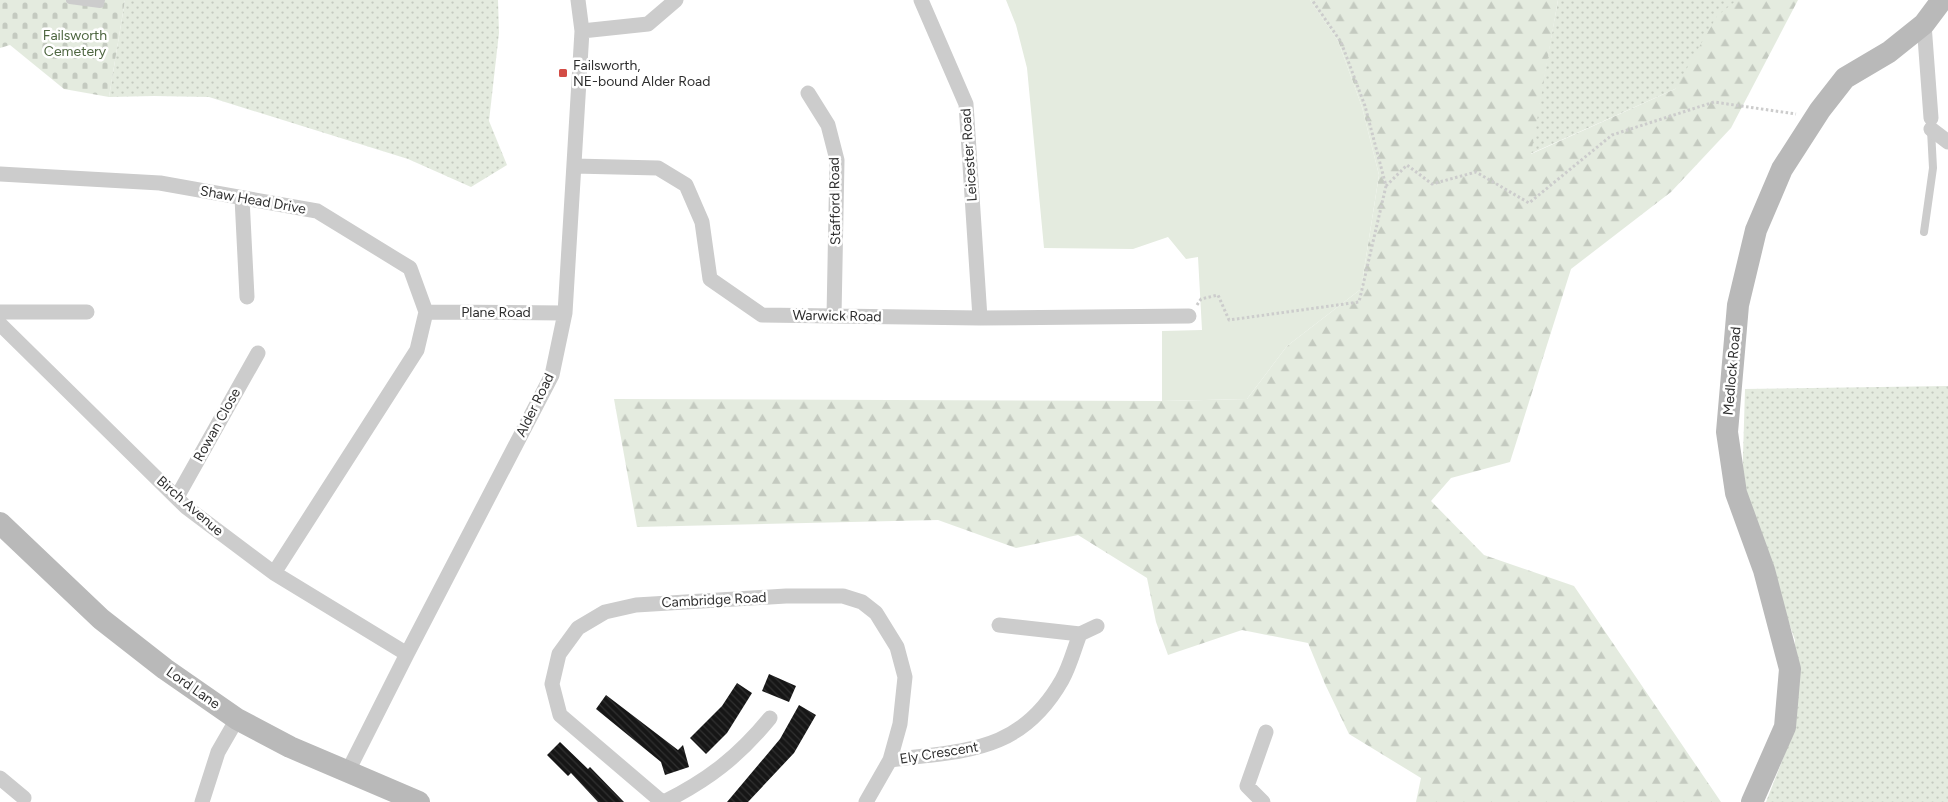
<svg xmlns="http://www.w3.org/2000/svg" width="1948" height="802" viewBox="0 0 1948 802" font-family="Figtree,sans-serif">
  <style>
    .grass { fill: url(#grass-dots) }
    .forest { fill: url(#forest-firs) }
    .cemetery { fill: url(#cemetery-stones) }
    .park { fill: #e4ebdf }
    .building { fill: url(#building-back-hatch) }
    .lines { fill: none; stroke-linecap: round; stroke-linejoin: round }
    .path { stroke: #ccc; stroke-width: 3; stroke-dasharray: 2.5 2.5; stroke-linecap: butt }
    .lane { stroke: #ccc; stroke-width: 8 }
    .street { stroke: #ccc; stroke-width: 15 }
    .secondary { stroke: #b9b9b9; stroke-width: 22 }
    .poi-dot { fill: #d34c45; stroke: #fff; stroke-width: 2 }
    .labels { text-anchor: middle; dominant-baseline: central; stroke-width: 5; stroke-linejoin: round; paint-order: stroke }
    .park-label { font-size: 14px; fill: #4e6641; stroke: #fff }
    .poi-label { font-size: 14px; fill: #2f2f2f; stroke: #fff; text-anchor: start }
    .street-label { font-size: 14px; fill: #2f2f2f; stroke: #fff }
  </style>
  <defs>
    <pattern id="grass-dots" width="8" height="8" patternUnits="userSpaceOnUse" patternTransform="scale(1.25)"><rect width="8" height="8" fill="#e4ebdf"/><path d="M2 2h.1M6 6h.1" fill="none" stroke="#c4cac0" stroke-width="1.8" stroke-linecap="round"/></pattern>
    <pattern id="forest-firs" width="22" height="20" patternUnits="userSpaceOnUse" patternTransform="scale(1.25)"><rect width="22" height="20" fill="#e4ebdf"/><path d="M5 1l3.5 6h-7zM16 11l3.5 6h-7z" fill="#c4cac0"/></pattern>
    <pattern id="cemetery-stones" width="16" height="16" patternUnits="userSpaceOnUse" patternTransform="scale(1.25)"><rect width="16" height="16" fill="#e4ebdf"/><path d="M2 7V4a2 2 0 0 1 4 0v3zM10 15v-3a2 2 0 0 1 4 0v3z" fill="#c4cac0"/></pattern>
    <pattern id="building-back-hatch" width="6" height="6" patternUnits="userSpaceOnUse" patternTransform="scale(1.25)"><rect width="6" height="6" fill="#161616"/><path d="M-1 5l2 2M0 0l6 6M5-1l2 2" fill="none" stroke="#303030"/></pattern>
  </defs>
  <rect width="100%" height="100%" fill="#fff"/>
  <!-- grass -->
  <path class="grass" d="M125,0H498L499,33L489,121L507,165L471,187L408,159L209,97L154,96L109,97Z
    M1558,0H1745L1675,89L1530,154Z
    M1948,386V802H1766L1791,738L1795,640L1742,490L1745,389Z"/>
  <!-- forest -->
  <path class="forest" d="M1310,0H1558L1531,154L1675,89L1717,16L1737,0H1798L1731,128L1671,192L1571,269L1510,462L1451,478L1431,501L1484,555L1574,586L1721,802H1416L1421,778L1349,734L1325,684L1308,643L1242,630L1168,655L1156,622L1147,578L1078,535L1016,548L938,520L637,527L614,399L1162,401L1247,399L1287,346L1361,289L1379,175L1362,107L1338,41Z"/>
  <!-- cemetery -->
  <path class="cemetery" d="M0,0H125L109,97L64,89L10,45L0,48Z"/>
  <!-- park -->
  <path class="park" d="M1006,0H1310L1338,41L1362,107L1379,175L1361,289L1287,346L1247,399L1162,401V331L1202,330L1198,257L1186,259L1168,237L1133,249L1044,248L1027,68L1016,25Z"/>
  <!-- building -->
  <path class="building" d="M769,674L796,686L789,702L762,691Z
    M737,683L752,693L727,733L706,754L690,738L722,706Z
    M606,695L678,750L683,745L689,767L665,775L661,762L596,709Z
    M799,705L816,715L794,753L748,802H727L780,739Z
    M560,742L588,769L590,767L624,802H598L571,773L568,776L547,755Z"/>
  <g class="lines">
    <!-- path -->
    <path class="path" d="M1386,186L1407,165L1432,184L1476,172L1529,203L1612,135L1714,102L1796,114
      M1197,305L1201,299L1218,295L1229,320L1359,302L1386,186L1365,106L1341,42L1312,0"/>
    <!-- lane -->
    <path class="lane" d="M70,0L100,4L101,0
      M1924,232L1933,168L1931,130"/>
    <!-- street -->
    <path class="street" d="M921,0L966,104L980,318
      M1924,24L1931,118
      M582,31L648,24L676,0
      M808,93L828,125L837,160L834,316
      M1931,129L1948,142
      M574,166L658,168L686,185L702,222L710,279L762,315L980,318L1189,316
      M0,174L160,183L317,211L410,268L426,312L417,350L274,573
      M242,198L247,297
      M0,312H87
      M426,312L565,313
      M0,324L186,507L274,573L407,654
      M177,497L258,353
      M999,625L1080,634L1097,626
      M890,760C964,750 1020,754 1062,680C1070,666 1074,649 1080,634
      M348,771L407,654L552,375L565,313L582,31L578,0
      M0,778L24,798
      M202,802L218,752L237,719
      M662,802L560,715L552,684L559,654L578,628L605,612L636,605L786,596H843L862,602L876,613L897,647L905,677L900,724L890,760L866,802
      M664,802C708,780 738,757 770,718
      M1263,802L1247,786L1266,732"/>
    <!-- secondary -->
    <path class="secondary" d="M0,523L101,619L165,669L237,719L290,747L419,802
      M1752,802L1785,727L1790,669L1764,570L1736,493L1727,432L1738,305L1756,230L1782,169L1820,110L1845,78L1889,52L1924,24L1942,0"/>
  </g>
  <!-- markers -->
  <rect class="poi-dot" x="558" y="68" width="10" height="10" rx="2.5"/>
  <g class="labels">
    <!-- park labels -->
    <g class="park-label">
      <text x="75" y="35">Failsworth<tspan x="75" dy="16">Cemetery</tspan></text>
    </g>
    <!-- poi labels -->
    <g class="poi-label">
      <text x="573" y="65">Failsworth,<tspan x="573" dy="16">NE-bound Alder Road</tspan></text>
    </g>
    <!-- street labels -->
    <g class="street-label">
      <text transform="translate(969 155) rotate(-94)">Leicester Road</text>
      <text transform="translate(253 200) rotate(10)">Shaw Head Drive</text>
      <text transform="translate(835 201) rotate(-91)">Stafford Road</text>
      <text x="496" y="312">Plane Road</text>
      <text transform="translate(837 316) rotate(1)">Warwick Road</text>
      <text transform="translate(1732 371) rotate(-85)">Medlock Road</text>
      <text transform="translate(535 405) rotate(-64)">Alder Road</text>
      <text transform="translate(217 425) rotate(-61)">Rowan Close</text>
      <text transform="translate(190 506) rotate(41)">Birch Avenue</text>
      <text transform="translate(714 600) rotate(-3)">Cambridge Road</text>
      <text transform="translate(193 688) rotate(35)">Lord Lane</text>
      <text transform="translate(939 753) rotate(-9)">Ely Crescent</text>
    </g>
  </g>
</svg>
